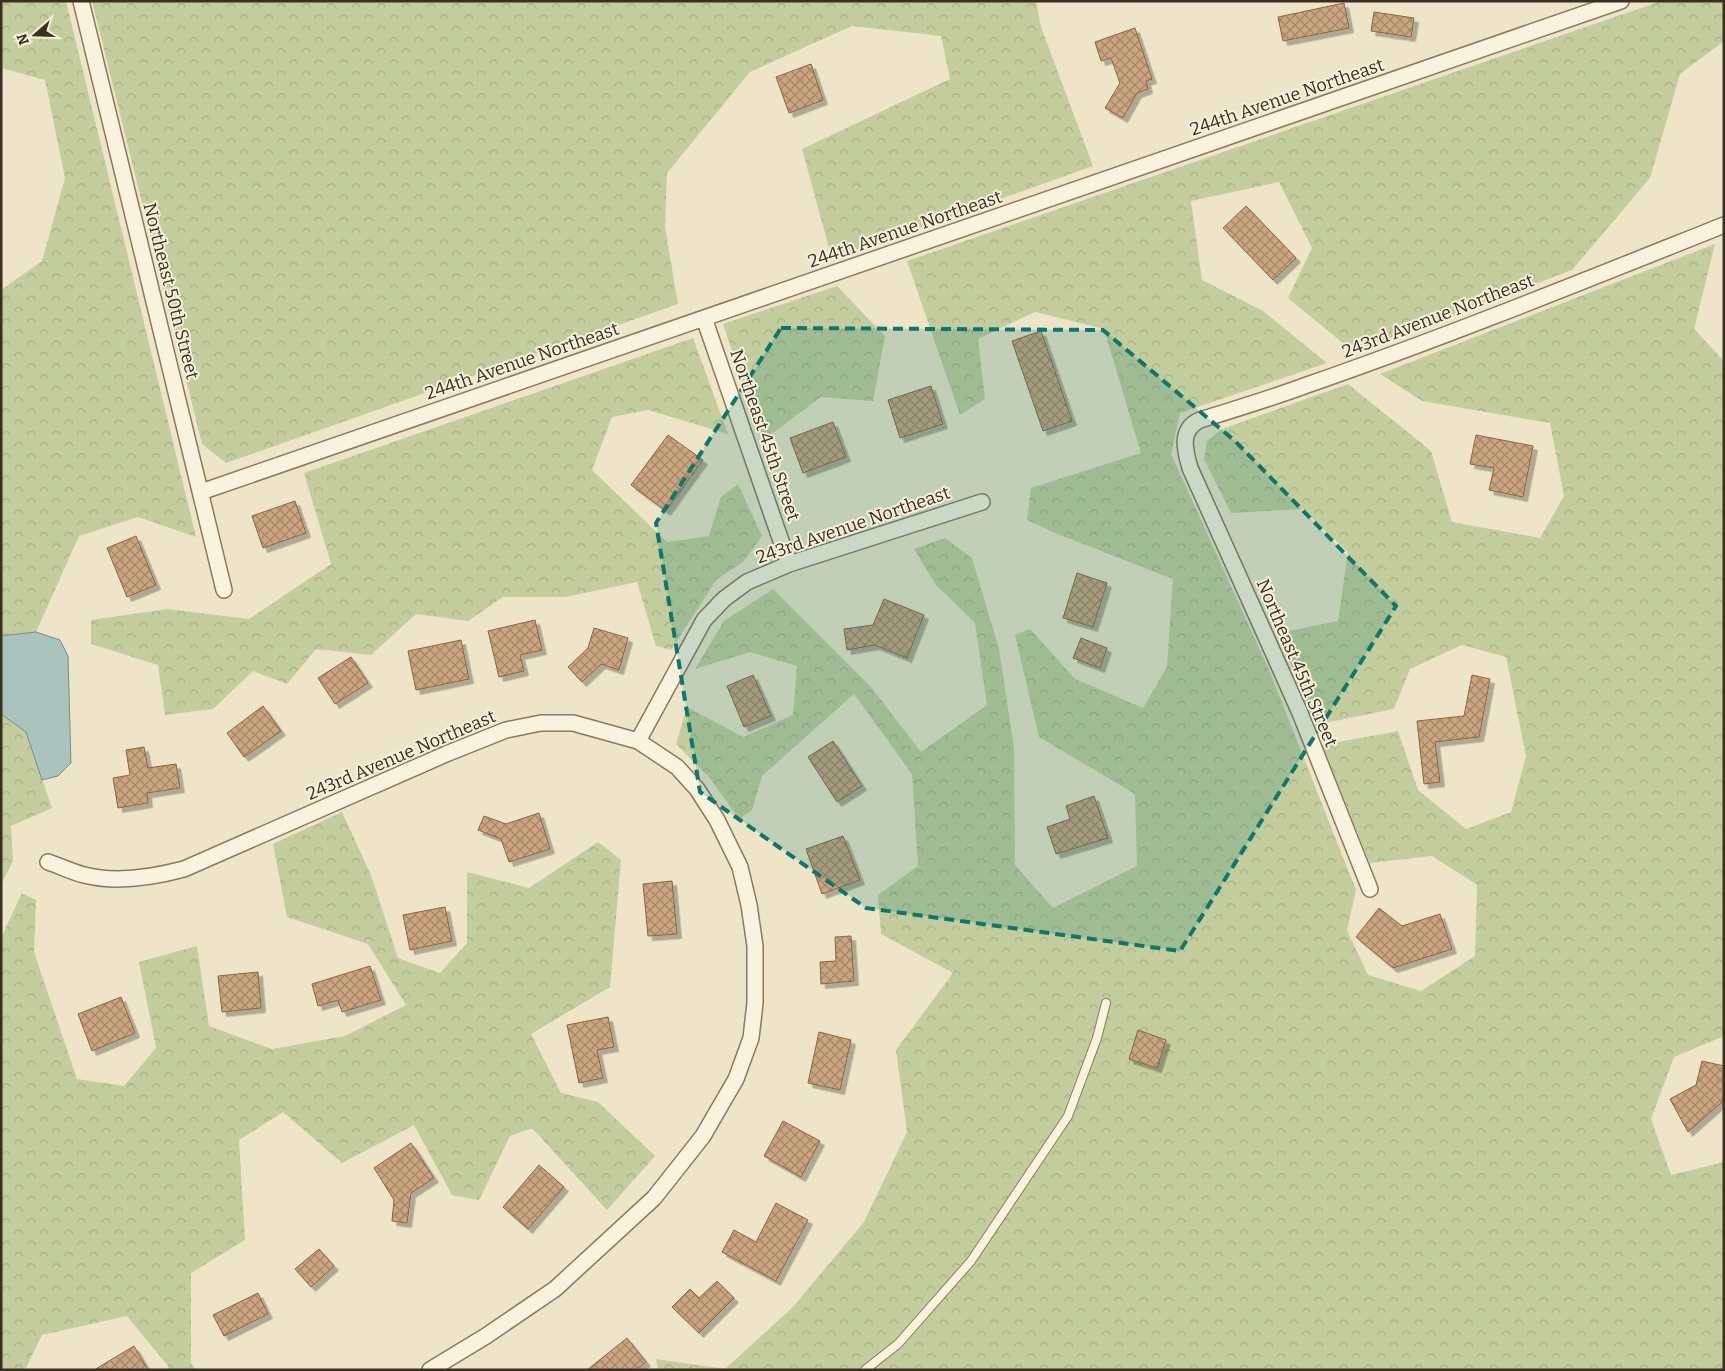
<svg xmlns="http://www.w3.org/2000/svg" width="1725" height="1371" viewBox="0 0 1725 1371" font-family="Bitter,serif">
  <style>
    .forest { fill: url(#forest-crowns) }
    .water { fill: #aac3bd; stroke: #70918b }
    .building { fill: url(#building-cross-hatch); stroke: #896444; filter: url(#shadow) }
    .lines { fill: none; stroke-linecap: round; stroke-linejoin: round }
    .service-casing { stroke: #8b785e; stroke-width: 10 }
    .minor-casing { stroke: #8b785e; stroke-width: 18 }
    .service { stroke: #f9f2dd; stroke-width: 8 }
    .minor { stroke: #f9f2dd; stroke-width: 15 }
    .marked { fill: #0f766e; fill-opacity: 0.2; stroke: #0f766e; stroke-width: 4; stroke-dasharray: 10 6; stroke-linejoin: round }
    .labels { text-anchor: middle; dominant-baseline: central; stroke-width: 4; stroke-linejoin: round; paint-order: stroke }
    .street-label { font-size: 18px; fill: #3b2f21; stroke: #f6efd9 }
  </style>
  <defs>
    <pattern id="forest-crowns" width="20" height="18" patternUnits="userSpaceOnUse" patternTransform="scale(1.25)"><rect width="20" height="18" fill="#c4cd9d"/><path d="M2 6a3 3 0 1 1 6 0M12 15a3 3 0 1 1 6 0" fill="none" stroke="#a9b087"/></pattern>
    <pattern id="building-cross-hatch" width="8" height="8" patternUnits="userSpaceOnUse" patternTransform="scale(1.25)"><rect width="8" height="8" fill="#cba480"/><path d="M0 0l8 8M0 8l8-8" fill="none" stroke="#a68668"/></pattern>
    <filter id="shadow"><feDropShadow dx="4.5" dy="4.5" stdDeviation="0" flood-color="#0004"/></filter>
  </defs>
  <rect width="100%" height="100%" fill="#eee5c9"/>
  <!-- forest -->
  <path class="forest" d="M1,1H66L196,537L138,517L79,536L36,632L1,636V290L42,261L65,178L45,80L1,68Z
    M92,1H1036L1041,27L1093,166L832,259L802,149L950,79L941,36L852,26L750,72L667,173L665,227L678,304L226,463L202,444Z
    M1661,1H1724V41L1680,74L1650,178L1572,270L1355,353L1288,298L1312,248L1279,182L1191,201L1202,280L1263,311L1327,363L1180,413L1171,454L1269,670L1356,890L1347,930L1368,975L1421,991L1475,956L1477,885L1432,856L1370,863L1322,745L1398,731L1418,790L1466,829L1511,812L1526,756L1506,657L1462,645L1410,669L1394,709L1315,725L1279,633L1338,621L1348,552L1302,509L1231,513L1204,459L1207,441L1222,429L1348,384L1431,451L1452,522L1540,538L1564,496L1550,423L1422,401L1380,374L1715,244L1694,329L1724,361V1036L1674,1057L1651,1119L1671,1175L1724,1162V1370H658L656,1359L725,1369L793,1307L864,1222L907,1132L896,1050L953,973L881,934L878,895L918,866L912,774L854,694L762,776L752,810L739,819L709,777L676,744L687,707L743,737L793,715L797,666L750,652L695,669L724,621L773,589L871,687L921,752L987,705L975,623L936,585L914,549L945,538L972,558L999,649L1014,748L1015,865L1053,908L1137,866L1135,794L1039,737L1015,635L1030,629L1075,679L1143,708L1167,667L1173,579L1055,533L1027,520L1031,488L1141,453L1104,329L1035,312L978,339L985,399L960,415L907,261Z
    M837,286L885,336L873,401L821,397L762,441L723,324Z
    M693,338L728,434L648,410L612,417L592,470L667,542L709,536L721,497L738,484L762,536L744,561L716,580L671,650L656,646L637,582L565,597H503L468,621L416,614L371,655L316,649L287,684L253,671L213,709L165,715L158,665L91,644V620L168,609L249,619L331,564L304,473Z
    M1,714L26,732L52,808L11,826L13,861L1,885Z
    M342,812L371,875L398,958L440,973L467,943V872L529,888L598,842L621,860L610,987L531,1034L561,1093L598,1102L655,1156L607,1210L532,1128L510,1136L479,1200L452,1195L414,1125L342,1163L283,1112L239,1140L245,1240L191,1273V1363L196,1370H167L168,1366L127,1316L42,1335L25,1370H1V938L22,893L36,900L34,952L77,1079L124,1086L156,1048L139,962L197,946L209,1026L272,1049L345,1036L406,1005L368,944L287,917L273,844Z"/>
  <!-- water -->
  <path class="water" d="M36,632L60,640L68,656L71,763L58,776L42,780L26,732L1,714V636Z"/>
  <!-- building -->
  <path class="building" d="M1344,3L1349,28L1283,41L1278,17Z
    M1374,12L1414,18L1411,37L1371,31Z
    M1135,28L1152,79L1146,81L1148,89L1137,93L1123,118L1105,108L1120,83L1111,58L1101,61L1095,42Z
    M811,64L823,100L789,113L776,77Z
    M1246,206L1296,258L1273,280L1223,228Z
    M1041,331L1072,421L1043,431L1012,341Z
    M931,386L943,424L900,438L888,400Z
    M833,422L846,457L803,473L790,438Z
    M668,435L703,460L666,511L631,485Z
    M1476,435L1533,446L1523,497L1489,490L1494,468L1470,464Z
    M295,501L306,533L263,548L252,516Z
    M136,536L156,585L127,597L107,548Z
    M1077,573L1107,583L1093,627L1063,618Z
    M884,599L924,615L907,658L875,645L847,650L844,629L873,625Z
    M535,620L542,650L520,655L524,671L499,677L488,631Z
    M594,628L628,638L619,670L601,664L582,682L568,667L588,648Z
    M1081,638L1107,648L1100,668L1073,658Z
    M461,640L469,679L416,690L408,651Z
    M351,657L368,683L335,704L318,678Z
    M753,675L771,716L744,727L727,686Z
    M1472,675L1490,679L1479,737L1435,742L1440,782L1424,784L1417,721L1464,716Z
    M263,706L281,731L244,757L227,733Z
    M833,741L862,786L837,802L808,757Z
    M144,747L148,768L176,764L180,788L147,793L148,803L118,808L113,778L130,775L126,750Z
    M1094,796L1108,838L1056,854L1047,827L1070,819L1066,806Z
    M539,813L550,849L509,862L501,839L478,830L484,816L506,824Z
    M843,836L860,880L822,894L806,849Z
    M672,881L677,934L648,936L643,884Z
    M445,907L452,941L410,950L403,915Z
    M1379,908L1402,926L1440,914L1452,949L1393,968L1356,937Z
    M851,936L854,981L821,984L820,962L836,961L835,937Z
    M370,966L381,1000L342,1012L338,1000L318,1006L312,984Z
    M258,972L261,1008L222,1012L218,976Z
    M121,997L135,1033L92,1051L78,1014Z
    M608,1017L614,1047L597,1050L603,1078L579,1083L567,1025Z
    M1138,1030L1166,1040L1157,1068L1129,1059Z
    M819,1032L851,1040L840,1090L808,1083Z
    M1702,1061L1724,1066V1096L1722,1102L1688,1132L1670,1099L1696,1085Z
    M783,1121L820,1141L801,1177L764,1156Z
    M411,1143L434,1178L411,1193L407,1223L392,1221L394,1200L374,1168Z
    M539,1165L564,1187L528,1229L503,1207Z
    M776,1203L808,1220L776,1281L722,1252L734,1230L756,1242Z
    M319,1249L334,1266L311,1287L295,1269Z
    M717,1281L734,1298L699,1333L672,1307L690,1289L699,1298Z
    M258,1293L268,1314L224,1336L213,1315Z
    M627,1338L646,1362L636,1370H587Z
    M134,1346L148,1370H94Z"/>
  <g class="lines">
    <defs>
      <path id="service" d="M865,1370L898,1344L971,1261L1068,1116L1097,1038L1106,1003"/>
      <path id="minor" d="M81,1L224,590
        M704,318L789,564
        M201,492L1621,1
        M48,862C60,866 72,872 84,875C115,883 154,877 184,869L446,754L506,730L541,723H573L638,741L704,620L724,599L747,582L789,564L982,502
        M1370,889L1300,713L1263,630L1190,468C1185,451 1179,429 1200,420C1236,409 1272,398 1307,385C1448,336 1586,280 1724,225
        M430,1370L486,1336L555,1289L654,1198L703,1136L736,1079L751,1038L755,1003V946L749,905L740,867L717,820L697,789L677,767L638,741"/>
    </defs>
    <!-- service casing -->
    <use href="#service" class="service-casing"/>
    <!-- minor casing -->
    <use href="#minor" class="minor-casing"/>
    <!-- service -->
    <use href="#service" class="service"/>
    <!-- minor -->
    <use href="#minor" class="minor"/>
  </g>
  <!-- marked area -->
  <path class="marked" d="M781,328L1103,330L1235,441L1396,606L1180,951L866,908L700,792L656,523Z"/>
  <g class="labels">
    <!-- street labels -->
    <g class="street-label">
      <text transform="translate(1287 97) rotate(-19)">244th Avenue Northeast</text>
      <text transform="translate(905 229) rotate(-19)">244th Avenue Northeast</text>
      <text transform="translate(171 291) rotate(76)">Northeast 50th Street</text>
      <text transform="translate(1438 316) rotate(-21)">243rd Avenue Northeast</text>
      <text transform="translate(522 361) rotate(-19)">244th Avenue Northeast</text>
      <text transform="translate(765 435) rotate(71)">Northeast 45th Street</text>
      <text transform="translate(853 525) rotate(-19)">243rd Avenue Northeast</text>
      <text transform="translate(1297 663) rotate(67)">Northeast 45th Street</text>
      <text transform="translate(401 755) rotate(-23)">243rd Avenue Northeast</text>
    </g>
  </g>
  <!-- border -->
  <rect width="1725" height="1371" fill="none" stroke="#3b2f21" stroke-width="5"/>
  <!-- north arrow -->
  <g transform="translate(35 35) rotate(250)" stroke="#f6efd9" stroke-width="4" paint-order="stroke">
  <path d="M0-4L9 19L0 12L-9 19Z" fill="#3b2f21"/>
  <text y="-8" font-size="14" font-weight="bold" text-anchor="middle" fill="#3b2f21">N</text>
  </g>
</svg>
